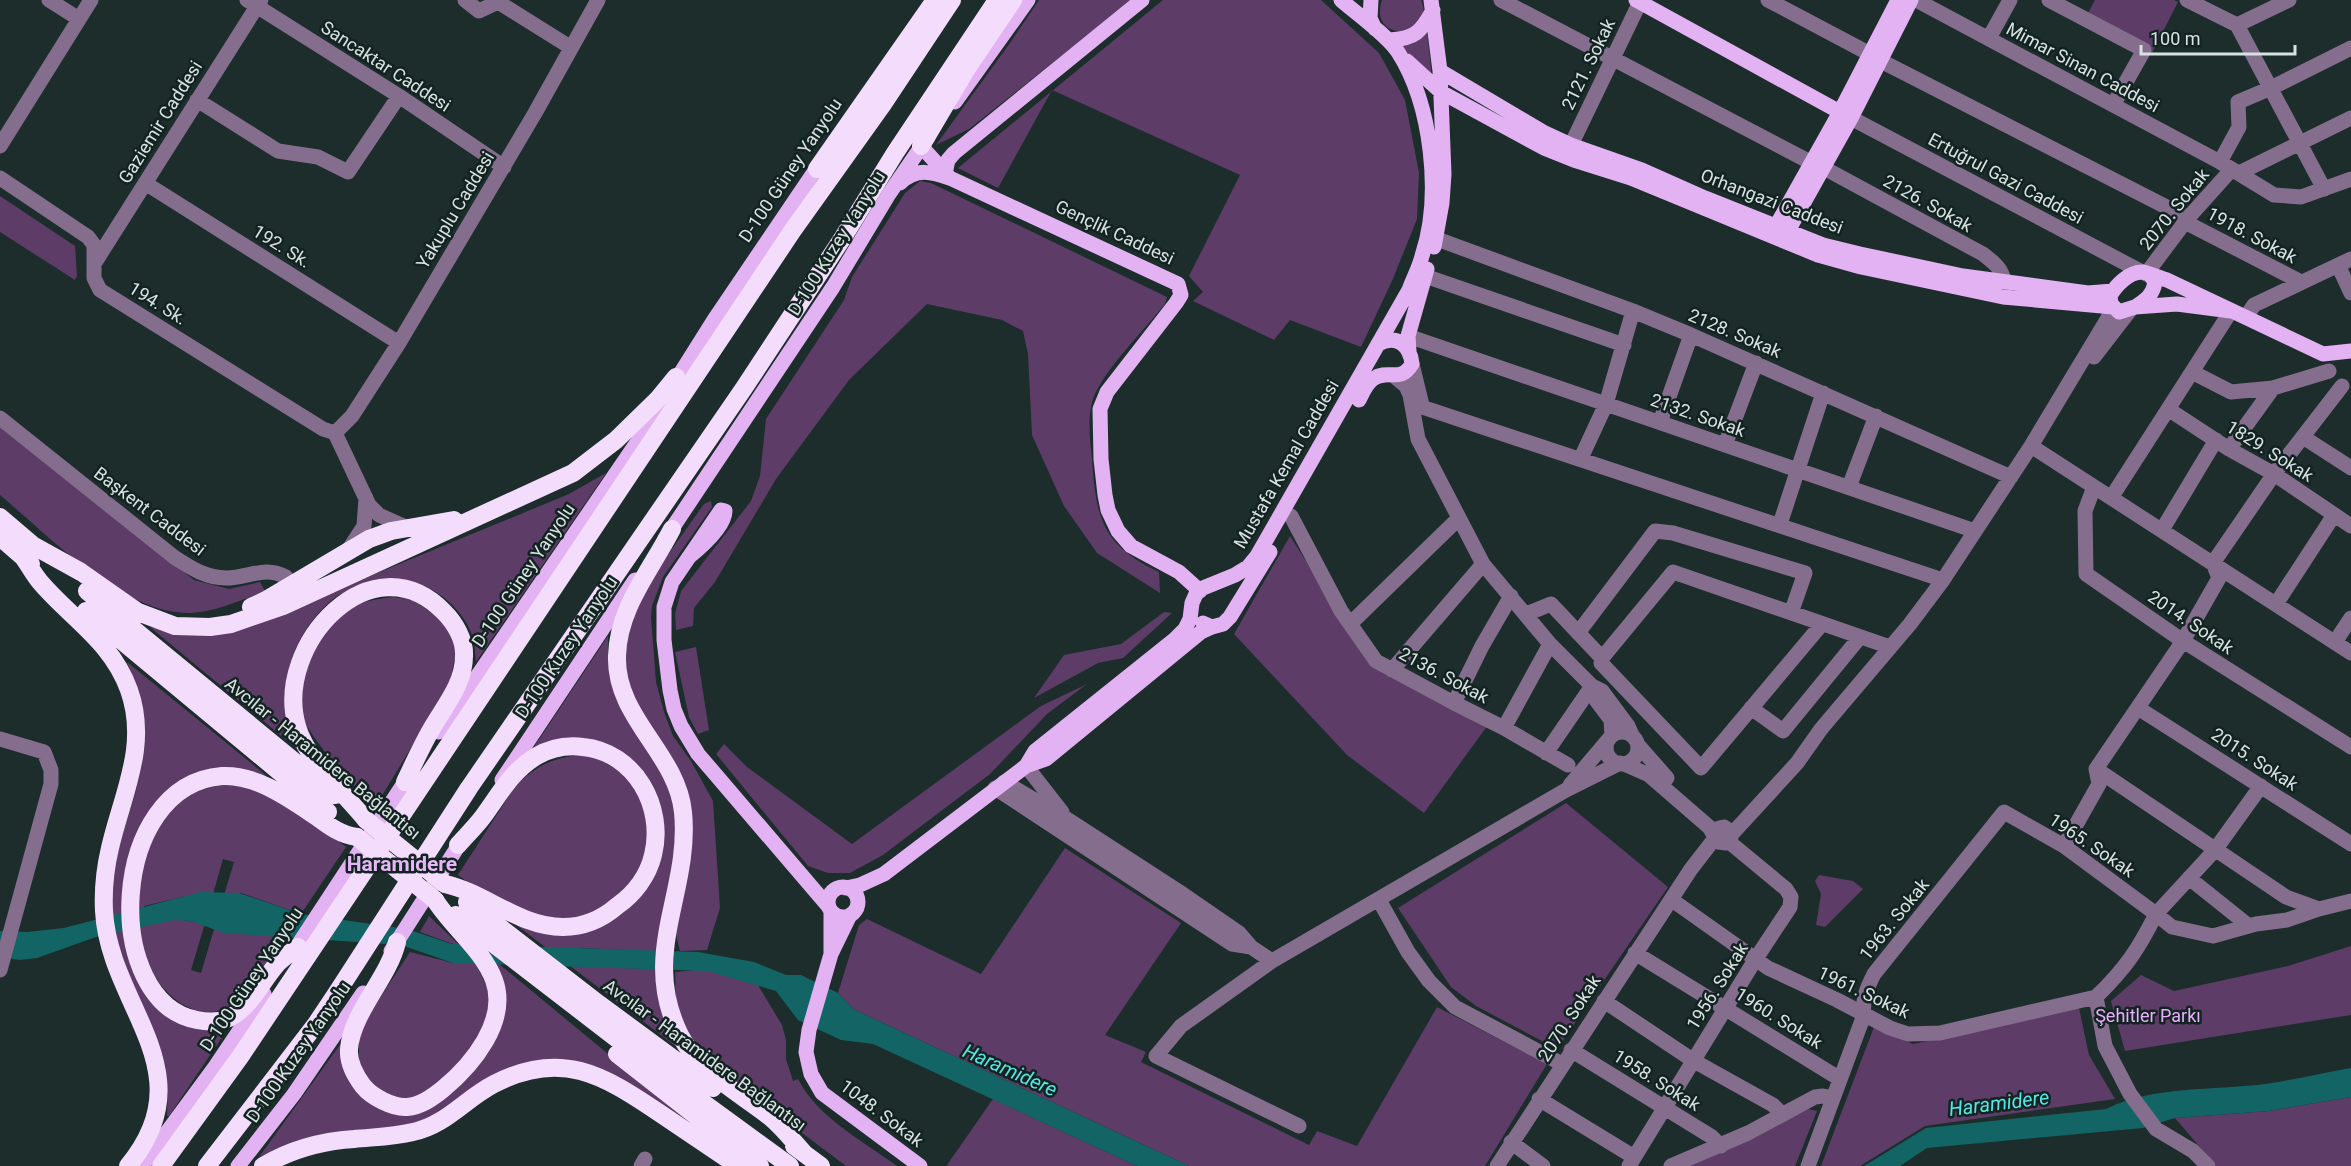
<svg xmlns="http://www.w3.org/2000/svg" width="2351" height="1166" viewBox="0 0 2351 1166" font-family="Roboto,sans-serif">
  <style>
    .green { fill: #5d3c67; fill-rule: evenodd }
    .water { fill: #126564 }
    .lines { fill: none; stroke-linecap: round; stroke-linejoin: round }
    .minor { stroke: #856e8d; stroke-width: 15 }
    .major { stroke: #e3b2f3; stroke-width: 15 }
    .highway { stroke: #f4ddfc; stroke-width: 18 }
    .highway-bridge { stroke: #f4ddfc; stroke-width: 18 }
    .labels { text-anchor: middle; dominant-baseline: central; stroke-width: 5; stroke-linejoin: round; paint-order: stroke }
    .street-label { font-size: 18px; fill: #d8e2e1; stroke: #132322 }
    .park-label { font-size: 18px; fill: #e9affc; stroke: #132322 }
    .water-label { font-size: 20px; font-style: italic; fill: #56e6e5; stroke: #132322 }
    .quarter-label { font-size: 21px; font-weight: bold; fill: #e6b7f6; stroke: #132322 }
  </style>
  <rect width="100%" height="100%" fill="#1c2d2c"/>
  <!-- green -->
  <path class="green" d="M1039,0H1132L969,129L936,145L1010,43Z
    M1163,0H1321L1379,53L1405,100L1419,173L1417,219L1392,281L1361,347L1290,320L1274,340L1193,301L1203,292L1189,276L1240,175L1052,90L998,188L958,168Z
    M1382,0H1421C1438,38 1367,45 1382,0Z
    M2095,0H2174L2178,2L2152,53L2087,15Z
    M1427,31L1432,78L1400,46L1419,40Z
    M920,181L931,183L1167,297L1165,304C1145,329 1103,371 1093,399C1087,418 1090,440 1092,459C1096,518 1102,545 1159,572L1160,593L1097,553L1064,506L1032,435L1028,354L1023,331L1002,320L927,304L849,380L776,479L715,582L694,608L693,626L676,630L675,614L681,591L751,501L760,476L766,419L844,300L852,277L905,193Z
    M0,196L75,246L77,276L75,280L0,232Z
    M0,425L194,580L229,589L260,582L265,591C242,600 215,612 191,613C124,615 49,536 0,495Z
    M606,473L476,662C475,654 475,643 472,635C467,620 455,606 442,596C414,576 392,576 360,586C351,589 339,594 332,600C304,623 286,660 285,696C284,714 291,732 297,749L150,627L178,633L247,627L569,494Z
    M711,501L712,507L663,577L652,606L651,617L656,682L664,712L673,736L691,761L713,801L720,908L707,950L680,951L675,931L690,865L692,811L683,779L634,702L627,679L624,637L645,587L704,504Z
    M1290,536L1373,665L1488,725L1424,813L1347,755L1234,634Z
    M393,597L414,600L448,625L456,651L450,684L375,807C352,784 330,761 312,734C309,729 304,723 303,718C292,682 321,624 353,607C366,600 378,599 393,597Z
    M1164,612L1172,613L1123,658L1098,663L1034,698L1064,655L1121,644Z
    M608,636V659L671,790L678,833L668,898L678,1048L515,924L587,932L660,854L626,755L530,753ZM581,948L648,951V969L581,966Z
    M696,647L709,730L698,734L689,717L675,652Z
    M127,662L267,776L237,770L164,796L124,903L162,1010L183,1025L208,1029V1032L225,1033L169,1116H167C167,1101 169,1085 166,1070C164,1054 155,1038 149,1023C134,991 117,956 112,920C103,855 145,797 145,733C146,709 135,685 127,662Z
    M1087,684L1047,714L990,774L883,855L850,873H828L808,866L716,754L724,744L747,767L852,844L1041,706Z
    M582,754L606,759L622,769L645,804L649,851L631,889L581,919H557L527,912L478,890L458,875L514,788C536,765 551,759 582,754Z
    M223,783L257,789L294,807L346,847L301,914L241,893L224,895L234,862L223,859L211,901L187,896L144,906L149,923L174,919L205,923L191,970L201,973L214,929L287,936C271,956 245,1002 221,1010C189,1020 159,990 148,963C141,945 135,905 137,886C142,855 155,818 181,799C192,791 210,788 223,783Z
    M1566,803L1668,887L1557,1049L1476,1006L1451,987L1398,908Z
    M1065,848L1181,923L1105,1035L1146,1052L1141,1062L1309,1145L1317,1131L1357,1146L1437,1007L1547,1064L1485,1166H1189L853,1009L838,993L859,925L867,919L981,974Z
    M1819,875L1853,881L1863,889L1825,927L1816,925L1821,894L1815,881Z
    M429,916L473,958L490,992V1011L471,1054L422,1097L395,1100L365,1078L357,1058L359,1057V1034L363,1024L410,952L453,963V944L420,932Z
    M2351,946V1015L2125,1051L2111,1001L2141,975L2174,991L2288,966Z
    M493,959L727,1152L629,1084L536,1061L510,1067L485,1079L452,1104L427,1120L410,1126L322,1135L259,1157L342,1042C346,1085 353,1098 394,1114L485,1056Z
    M704,969L758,985L782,1025L786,1040V1059L793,1081L798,1079C818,1118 863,1141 897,1166H846L713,1066C698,1048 684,1028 677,1005C674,995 676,983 675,972Z
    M2079,1008L2089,1055L2115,1099L1925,1126L1860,1166H1821L1874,1027L1913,1044Z
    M2351,1097V1166H2216L2175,1118L2269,1111Z
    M993,1099L1137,1166H949L947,1165Z
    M1808,1109L1817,1111L1795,1166H1682Z"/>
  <!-- water -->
  <path class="water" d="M201,892L239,893L301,914L407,929L452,944L698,952L754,962L786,975H801L838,993L853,1009L1189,1166H1137L873,1044L841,1040L798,1020L776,991L708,971L453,963L401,945L224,933L191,921L174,920L96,937L37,958L20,960L0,957V931L27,932L64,928Z
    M2351,1068V1097L2269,1111L2175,1118L2143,1128L1927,1148L1900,1166H1864L1926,1128L2106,1109C2155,1085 2212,1091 2265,1084C2294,1080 2322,1073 2351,1068Z"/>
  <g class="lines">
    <!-- minor -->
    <path class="minor" d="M49,0L79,19
      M247,0L399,96L504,167
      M465,0L479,11L498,2L570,47
      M1501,0L1812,163
      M1768,0L1870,54
      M1916,0L2220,162L2274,195L2301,197L2351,179
      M2049,0L2144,50L2113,105
      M2187,0L2237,25L2324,189
      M2237,25L2289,0
      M1989,38L2010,0
      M1881,61L2188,218
      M197,100L278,151L318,157L348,172L399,96
      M1851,118L2142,272
      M1571,145L1641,0
      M0,146L91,0
      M2220,162L2239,127L2238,102L2271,88L2351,48
      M1824,168L1983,254C1993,262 2002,268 2004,281
      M2239,173L2351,118
      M0,178L88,237L94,245V278L100,290L323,429L335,433
      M145,183L399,343
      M2185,222L2301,282
      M1437,239L1633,311L1691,335L2011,477
      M94,264L261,0
      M2338,265L2351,293
      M2146,274L2188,218L2232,169
      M1425,276L1624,345
      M2246,317L2254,305L2351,259
      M1408,336L1975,531
      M2094,357L2131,309
      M1412,364L1422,405
      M2192,372L2231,392L2273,388L2329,371
      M1394,376L1406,386L1410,395L1418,439L1483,564L1550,644L1592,686L1602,691L1628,726L1632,735
      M1422,407L1943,580
      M2168,409L2229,449L2274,474L2351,526
      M0,418L174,557C191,568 206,578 226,578C248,578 265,565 286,577L290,586
      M1660,422L1691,335
      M335,433L352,416L399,343L535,113L598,0
      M335,433L369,505L379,515L408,528
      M2303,437L2351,468
      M1725,445L1756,363
      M2031,446L2351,653
      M2229,449L2273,388
      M1581,458L1606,404L1633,311
      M1849,487L1876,416
      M2094,487L2085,511L2086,574L2183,641L2351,747
      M2111,498L2231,311
      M1291,516L1341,611L1376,661L1454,703L1504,728L1568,765
      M1780,524L1823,393
      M2162,530L2216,440
      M349,549L364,526L366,498
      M2276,604L2334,515
      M1526,614L1551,604L1602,658
      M1350,624L1458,519
      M1822,624L1701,768L1601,663L1602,658L1673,572L1890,647
      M1578,633L1655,531L1673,533L1805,573L1791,613
      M2335,642L2351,618
      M1392,670L1483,564
      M1596,700L1611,720L1612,735
      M1454,703L1482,646L1511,596
      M1751,708L1783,731L1860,637
      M2138,708L2351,844
      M1504,728L1550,644
      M1606 748a16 16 0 1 1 32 0a16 16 0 1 1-32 0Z
      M0,739L44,752L51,770V784L0,970
      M1638,745L1667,778
      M1546,753L1592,686
      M1624,764L1649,775L1709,827L1718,842L1726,843L1731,838L1730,831L1724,827L1719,828
      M1026,766L1062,812
      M2096,769L2286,897L2319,909L2287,920L2256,924L2213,936L2172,927L2156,914C2138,950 2125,969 2096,997L2105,1046L2130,1094L2156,1129L2193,1151L2208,1166
      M1004,782L1067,819L1178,891L1239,933L1251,947L1272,961
      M1570,785L1608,740
      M995,788L1232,944L1251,947
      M1731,835L1797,763L1821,729L1910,624L1943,580L2031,446L2114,308
      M2064,846L2099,784L2096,769L2183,641L2219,578L2213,563L2274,474L2342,386
      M2189,878L2249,926
      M1379,900L1408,952L1429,981L1455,1007L1562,1064
      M1672,900L1768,968L1837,1000L1890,1028L1908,1034L1940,1033L2096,997
      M2319,909L2351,901
      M1635,953L1840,1079
      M1604,1001L1694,1061L1773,1105L1782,1114
      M1571,1050L1712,1137L1721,1146
      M1539,1099L1634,1157
      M1299,1126L1156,1056L1181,1026L1272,961L1566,790L1620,763
      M1511,1142L1543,1166
      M641,1166L645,1159
      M1497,1166L1691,869L1715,838
      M1629,1166L1755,960L1790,907L1791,897L1786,889L1728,841
      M1671,1166L1748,1133L1815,1097L1823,1096L1833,1098
      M1808,1166L1864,1015C1862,999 1867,988 1874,974L2004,812L2064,846L2156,914L2215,850L2261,786"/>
    <!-- major -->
    <path class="major" d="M1371,0L1370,18L1375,29
      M1431,0L1440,71L1444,174L1442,203L1434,247
      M1636,0L1849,117
      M1389,40C1415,39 1421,32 1433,10
      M1407,61L1441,92L1544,148L1574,160L1631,178L1818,255L1861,267L2003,297L2113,307
      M1440,71L1543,132L1571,145L1642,170L1705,198L1823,245L1860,254L1963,276L2088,293L2113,291
      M955,102L1028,0
      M921,146L949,177
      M945,174L948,160L954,153L1142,0
      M900,183C917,167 932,172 952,179L1178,284L1181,295L1176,303L1107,392L1100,409L1101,459L1105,495L1108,510L1118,531L1131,546L1179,572L1200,591
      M1771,235L1840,112L1898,0
      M1784,238L1851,118L1911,0
      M2135,307C2146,300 2153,295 2155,282L2151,276
      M2231,311L2177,304L2135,307L2119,312L2111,304L2110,296C2116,285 2129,272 2142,272C2149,273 2160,278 2167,280L2323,354L2351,351
      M1409,351L1408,336L1427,269
      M1359,400C1363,392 1366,384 1373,379C1389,368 1400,384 1412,364C1410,345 1397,334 1378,344
      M665,539L833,287L889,194L928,137
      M689,557C700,548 725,526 725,511L721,510L672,582L664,607V640L670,690L674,709L681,726L698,754L828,906
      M1203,623L1212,627L1223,624L1230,617L1270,552
      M439,732L636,444L714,320L823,159
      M1026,766L1035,751L1175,639L1185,629L1190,619L1192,603L1196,594L1203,588L1235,575L1248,567L1257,556L1409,290C1413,279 1419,268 1422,256C1442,197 1432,105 1398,52C1387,35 1357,14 1341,0
      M502,780L635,580
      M828 902a15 15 0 1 1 30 0a15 15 0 1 1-30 0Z
      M846,888L860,885L884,874L1026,766L1046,759L1201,632L1212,627
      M831,911V954
      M850,915L831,954L809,1030L806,1052L811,1074L822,1093L920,1166
      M391,951L464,837
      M292,954L410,774
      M142,1166L215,1067L264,994
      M238,1166L294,1094L363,993"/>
    <!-- highway -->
    <path class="highway" d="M921,146L966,70L1013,0
      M817,169L935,0
      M0,517L34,546L81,572L138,612L175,626L210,627L231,624L283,606L573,473L616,440L658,399L676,377
      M672,529C651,570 618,608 617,656C615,718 677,753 683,812C691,893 639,953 680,1035C699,1072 738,1092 770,1117C783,1128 793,1141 804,1153
      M0,537L31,564
      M23,557C29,565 34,575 41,583C72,619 112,642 129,690C149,746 122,795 110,848C105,869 103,891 104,911C109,1006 207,1071 128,1166
      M87,591L335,795
      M251,607L266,600L369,539L391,531L454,520
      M86,611L328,812
      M366,820C345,794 306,759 297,726C273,645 372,538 444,612C455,623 465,640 464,656C464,687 440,711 427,737C419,752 412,767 405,782
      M445,884C486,893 519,927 563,927C584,927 602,919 617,906C634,894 648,876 653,855C665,807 635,752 583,747C567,745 550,748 535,757C511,772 499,795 482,818C475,827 466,836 458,845
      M467,902L599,1004L713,1088
      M456,915L642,1058L790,1166
      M397,942C388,979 352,1012 349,1049C348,1063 355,1075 363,1086C372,1097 393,1108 407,1107C421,1106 433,1097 443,1089C472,1065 509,1021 494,980C483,950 452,927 435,900
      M298,947C291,952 283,958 277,964C261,982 251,1007 229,1018C220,1022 207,1022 197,1020C101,1002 108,785 222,776C256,774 290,799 317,817C329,826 341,835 357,837
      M617,1054L760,1166
      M794,1146L821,1166
      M161,1166L240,1057L793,230L883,104L952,0
      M207,1166L316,1024L338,991L469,788L744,388L842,239L895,153L997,0
      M263,1166C290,1150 323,1141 354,1139C374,1137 393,1137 413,1132C446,1125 465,1099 494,1084C561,1049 603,1075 658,1112C685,1130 711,1148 738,1166"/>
    <!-- highway-bridge -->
    <path class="highway-bridge" d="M366,820L445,884
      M357,837L435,900"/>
  </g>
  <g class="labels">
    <!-- street labels -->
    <g class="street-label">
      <text transform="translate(1588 64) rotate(-64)">2121. Sokak</text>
      <text transform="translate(386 66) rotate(33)">Sancaktar Caddesi</text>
      <text transform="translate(2083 67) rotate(28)">Mimar Sinan Caddesi</text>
      <text transform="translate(160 122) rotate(-58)">Gaziemir Caddesi</text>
      <text transform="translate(790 170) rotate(-56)">D-100 Güney Yanyolu</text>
      <text transform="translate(2006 178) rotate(28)">Ertuğrul Gazi Caddesi</text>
      <text transform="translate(1772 201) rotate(21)">Orhangazi Caddesi</text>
      <text transform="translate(1928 203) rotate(29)">2126. Sokak</text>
      <text transform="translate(2174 209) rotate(-51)">2070. Sokak</text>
      <text transform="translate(455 210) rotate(-59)">Yakuplu Caddesi</text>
      <text transform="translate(1115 232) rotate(25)">Gençlik Caddesi</text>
      <text transform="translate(2252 235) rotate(28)">1918. Sokak</text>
      <text transform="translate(836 243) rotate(-58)">D-100 Kuzey Yanyolu</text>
      <text transform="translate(282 246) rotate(32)">192. Sk.</text>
      <text transform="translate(158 303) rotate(32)">194. Sk.</text>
      <text transform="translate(1735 333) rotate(23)">2128. Sokak</text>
      <text transform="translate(1698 415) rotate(19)">2132. Sokak</text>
      <text transform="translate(2270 451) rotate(32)">1829. Sokak</text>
      <text transform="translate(1286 464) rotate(-60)">Mustafa Kemal Caddesi</text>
      <text transform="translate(150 511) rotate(37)">Başkent Caddesi</text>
      <text transform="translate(523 575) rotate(-56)">D-100 Güney Yanyolu</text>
      <text transform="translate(2191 622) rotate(34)">2014. Sokak</text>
      <text transform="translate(566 647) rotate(-56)">D-100 Kuzey Yanyolu</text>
      <text transform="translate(1444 675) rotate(28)">2136. Sokak</text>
      <text transform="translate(323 758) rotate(39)">Avcılar - Haramidere Bağlantısı</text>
      <text transform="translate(2255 759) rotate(33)">2015. Sokak</text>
      <text transform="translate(2092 845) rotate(34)">1965. Sokak</text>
      <text transform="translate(1894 919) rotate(-51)">1963. Sokak</text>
      <text transform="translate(251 979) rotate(-56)">D-100 Güney Yanyolu</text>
      <text transform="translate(1717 986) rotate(-58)">1956. Sokak</text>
      <text transform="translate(1864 992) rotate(25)">1961. Sokak</text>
      <text transform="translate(1569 1018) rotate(-57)">2070. Sokak</text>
      <text transform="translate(1779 1018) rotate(32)">1960. Sokak</text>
      <text transform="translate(298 1052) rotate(-55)">D-100 Kuzey Yanyolu</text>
      <text transform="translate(705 1055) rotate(36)">Avcılar - Haramidere Bağlantısı</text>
      <text transform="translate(1657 1080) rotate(32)">1958. Sokak</text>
      <text transform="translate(882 1113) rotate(37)">1048. Sokak</text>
    </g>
    <!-- park labels -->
    <g class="park-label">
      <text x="2148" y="1015">Şehitler Parkı</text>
    </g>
    <!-- water labels -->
    <g class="water-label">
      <text transform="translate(1010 1070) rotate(24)">Haramidere</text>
      <text transform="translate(1999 1103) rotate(-7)">Haramidere</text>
    </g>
    <!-- quarter labels -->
    <g class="quarter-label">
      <text x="402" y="864">Haramidere</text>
    </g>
  </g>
  <!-- scale -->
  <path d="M2141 45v9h154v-9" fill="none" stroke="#d8e2e1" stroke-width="3"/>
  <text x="2150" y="45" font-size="18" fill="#d8e2e1" stroke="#132322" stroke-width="4.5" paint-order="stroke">100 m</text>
</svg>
